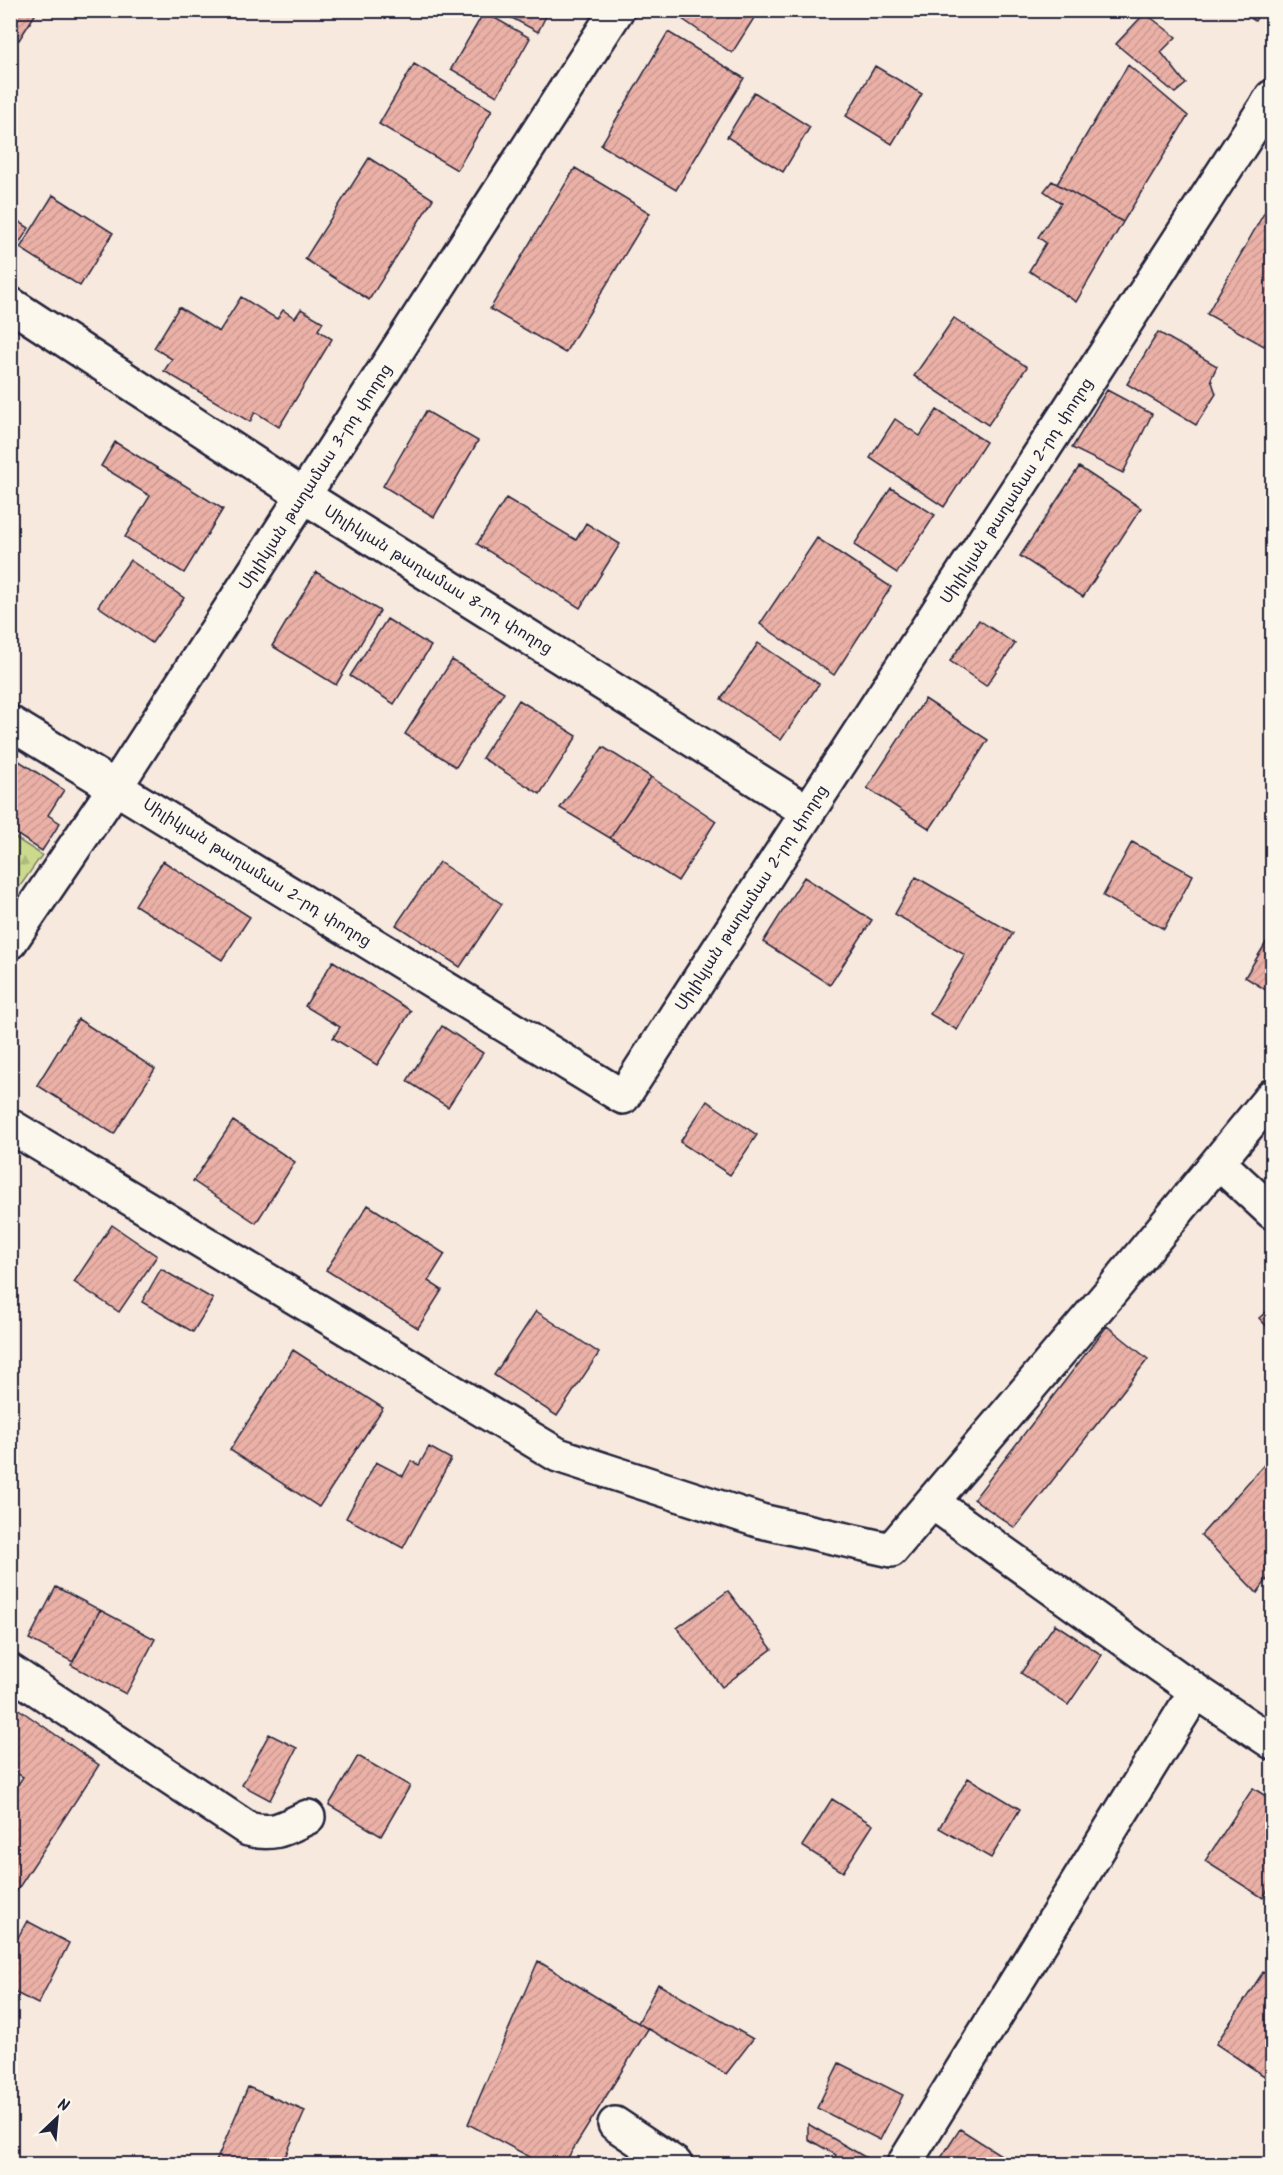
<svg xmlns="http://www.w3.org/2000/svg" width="1283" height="2175" viewBox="0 0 1283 2175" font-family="Kalam,'Noto Sans Armenian',sans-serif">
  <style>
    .forest { fill: url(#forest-firs); stroke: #777e64; stroke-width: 1.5 }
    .building { fill: url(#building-hatch); stroke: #22223b; stroke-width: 1.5 }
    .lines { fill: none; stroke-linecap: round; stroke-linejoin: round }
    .minor-casing { stroke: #22223b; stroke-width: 38 }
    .minor { stroke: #fbf7ec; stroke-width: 33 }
    .labels { text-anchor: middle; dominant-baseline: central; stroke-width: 4.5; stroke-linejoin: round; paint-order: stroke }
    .street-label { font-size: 16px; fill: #22223b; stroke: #fbf7ec }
  </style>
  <defs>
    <pattern id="forest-firs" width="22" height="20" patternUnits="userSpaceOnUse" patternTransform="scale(1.5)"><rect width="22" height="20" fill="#ccda8e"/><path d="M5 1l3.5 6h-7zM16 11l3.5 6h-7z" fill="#afbb7b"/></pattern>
    <pattern id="building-hatch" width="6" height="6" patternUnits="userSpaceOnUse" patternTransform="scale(1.5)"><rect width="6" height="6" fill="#ebb1a7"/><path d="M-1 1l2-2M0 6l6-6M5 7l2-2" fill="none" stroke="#c99891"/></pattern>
  </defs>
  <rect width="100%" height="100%" fill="#f8e9de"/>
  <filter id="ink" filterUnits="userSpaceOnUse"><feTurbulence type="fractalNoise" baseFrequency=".0167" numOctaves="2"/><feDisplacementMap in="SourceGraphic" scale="12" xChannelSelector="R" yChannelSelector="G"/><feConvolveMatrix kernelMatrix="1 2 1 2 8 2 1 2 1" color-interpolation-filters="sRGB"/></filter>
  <g filter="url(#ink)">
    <!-- forest -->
    <path class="forest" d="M11,835L42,855L11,899Z"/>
    <!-- building -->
    <path class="building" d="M10,10H38L19,40L10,35Z
      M497,10H549L538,32Z
      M669,10H759L732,53Z
      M1238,10H1261L1255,21Z
      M484,12L530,38L497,96L451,69Z
      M1145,13L1176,37L1161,52L1186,84L1175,93L1116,44Z
      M668,32L744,78L676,190L601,145Z
      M414,64L492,110L457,170L379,124Z
      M1128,65L1188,116L1123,222L1057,184Z
      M875,66L922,94L892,144L846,116Z
      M754,92L810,127L783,172L727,137Z
      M369,158L433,199L369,300L305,259Z
      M575,168L650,213L565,353L490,309Z
      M1052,181L1123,222L1076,302L1029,271L1046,243L1038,237L1061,203L1044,191Z
      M53,195L113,233L80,286L20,248Z
      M1272,199V331L1264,346L1207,314Z
      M10,216L29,228L10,257Z
      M241,297L277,319L283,310L295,318L301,309L323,322L318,330L332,339L279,427L255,412L250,422L164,371L172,359L154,348L179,307L219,332Z
      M954,318L1027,367L988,425L914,376Z
      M1158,332L1217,366L1211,379L1216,394L1196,425L1127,384Z
      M1107,390L1152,414L1123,473L1072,448Z
      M937,410L986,442L944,507L870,458L895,419L920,436Z
      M426,411L478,441L434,517L383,486Z
      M115,442L223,509L184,573L125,537L150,496L101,466Z
      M1079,467L1141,508L1083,597L1020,556Z
      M891,488L935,515L897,573L854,545Z
      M506,498L576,540L586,523L620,544L580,608L477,544Z
      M817,538L891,587L834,675L760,624Z
      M130,560L184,598L152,643L98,606Z
      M316,572L380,611L336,685L272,646Z
      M387,619L431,646L394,704L350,676Z
      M979,620L1015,644L986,686L950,661Z
      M758,643L819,684L781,740L721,699Z
      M452,660L504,692L456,767L405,734Z
      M925,699L988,740L930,829L867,788Z
      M519,700L577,736L540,794L482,758Z
      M603,747L651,777L610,838L560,808Z
      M10,755L64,790L48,815L60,823L42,851L10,830Z
      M651,777L716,821L678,881L610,838Z
      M1132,842L1193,875L1164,929L1103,896Z
      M163,861L250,917L222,960L135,905Z
      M439,862L502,904L460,967L396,925Z
      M804,877L872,920L830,985L763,942Z
      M916,877L1013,933L957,1030L930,1014L965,955L895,914Z
      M1272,933V994L1245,977Z
      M333,961L411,1011L377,1065L333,1038L340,1027L305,1006Z
      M78,1019L155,1069L114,1134L37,1085Z
      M442,1026L483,1053L448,1107L407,1081Z
      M707,1101L757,1135L730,1175L680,1142Z
      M233,1121L295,1162L256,1223L193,1181Z
      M368,1205L445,1254L428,1281L442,1290L418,1328L326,1270Z
      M112,1225L157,1256L119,1312L74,1282Z
      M161,1269L213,1299L193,1332L142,1302Z
      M1272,1307V1332L1259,1318Z
      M536,1311L599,1353L557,1416L494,1375Z
      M1107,1326L1148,1359L1015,1528L974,1499Z
      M293,1350L383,1408L319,1507L230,1450Z
      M429,1447L451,1459L403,1548L346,1518L376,1462L403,1476L411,1461L419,1465Z
      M1272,1456V1573L1257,1593L1201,1535Z
      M56,1587L100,1610L73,1662L29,1639Z
      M728,1591L772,1649L722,1687L677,1628Z
      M100,1610L155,1639L126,1694L71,1665Z
      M1055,1624L1102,1655L1068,1705L1021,1673Z
      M10,1703L99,1765L10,1901V1796L23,1777L10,1769Z
      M269,1734L297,1748L270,1800L242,1785Z
      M358,1756L410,1786L381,1836L329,1805Z
      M968,1778L1020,1809L991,1858L939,1828Z
      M1253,1788L1272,1800V1883L1263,1898L1205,1861Z
      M832,1799L873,1825L843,1872L802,1846Z
      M27,1921L69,1943L38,2004L10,1990V1952Z
      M538,1961L648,2029L564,2164H543L468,2124Z
      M1263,1972L1272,1979V2081L1216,2044Z
      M658,1984L753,2039L726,2074L638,2023Z
      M839,2063L903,2095L880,2140L817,2108Z
      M248,2087L305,2111L282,2164H215Z
      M808,2124L870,2160L866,2164H831L836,2155L808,2139Z
      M960,2129L1015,2164H937Z"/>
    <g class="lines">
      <defs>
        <path id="minor" d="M10,304L304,496L808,812
          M10,723L623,1097L1272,97
          M10,942L116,786L617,10
          M10,1126L558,1455L761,1521L891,1550L1113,1289L1272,1096
          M1218,1162L1272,1212
          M932,1502L1196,1691L1272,1742
          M10,1671L248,1829C274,1836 285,1828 308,1817
          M615,2124L675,2164
          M904,2164L1196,1691"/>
      </defs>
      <!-- minor casing -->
      <use href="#minor" class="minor-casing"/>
      <!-- minor -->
      <use href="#minor" class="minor"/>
    </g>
  </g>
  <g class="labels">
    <!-- street labels -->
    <g class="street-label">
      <text transform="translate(316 477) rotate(-57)">Սիլիկյան թաղամաս 3-րդ փողոց</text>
      <text transform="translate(1017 491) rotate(-57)">Սիլիկյան թաղամաս 2-րդ փողոց</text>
      <text transform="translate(438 580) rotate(32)">Սիլիկյան թաղամաս 8-րդ փողոց</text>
      <text transform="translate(257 873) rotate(32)">Սիլիկյան թաղամաս 2-րդ փողոց</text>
      <text transform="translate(752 898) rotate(-57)">Սիլիկյան թաղամաս 2-րդ փողոց</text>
    </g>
  </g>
  <!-- margin -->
  <rect width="1283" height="2175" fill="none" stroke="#fbf7ec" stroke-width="36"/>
  <rect x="18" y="18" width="1247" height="2139" fill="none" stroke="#22223b" stroke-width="2" filter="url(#ink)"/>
  <!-- north arrow -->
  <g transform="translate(57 2118) rotate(26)" stroke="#fbf7ec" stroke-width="4.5" paint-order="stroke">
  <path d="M0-4.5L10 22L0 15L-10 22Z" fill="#22223b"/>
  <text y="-9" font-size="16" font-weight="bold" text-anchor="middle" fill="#22223b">N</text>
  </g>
</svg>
